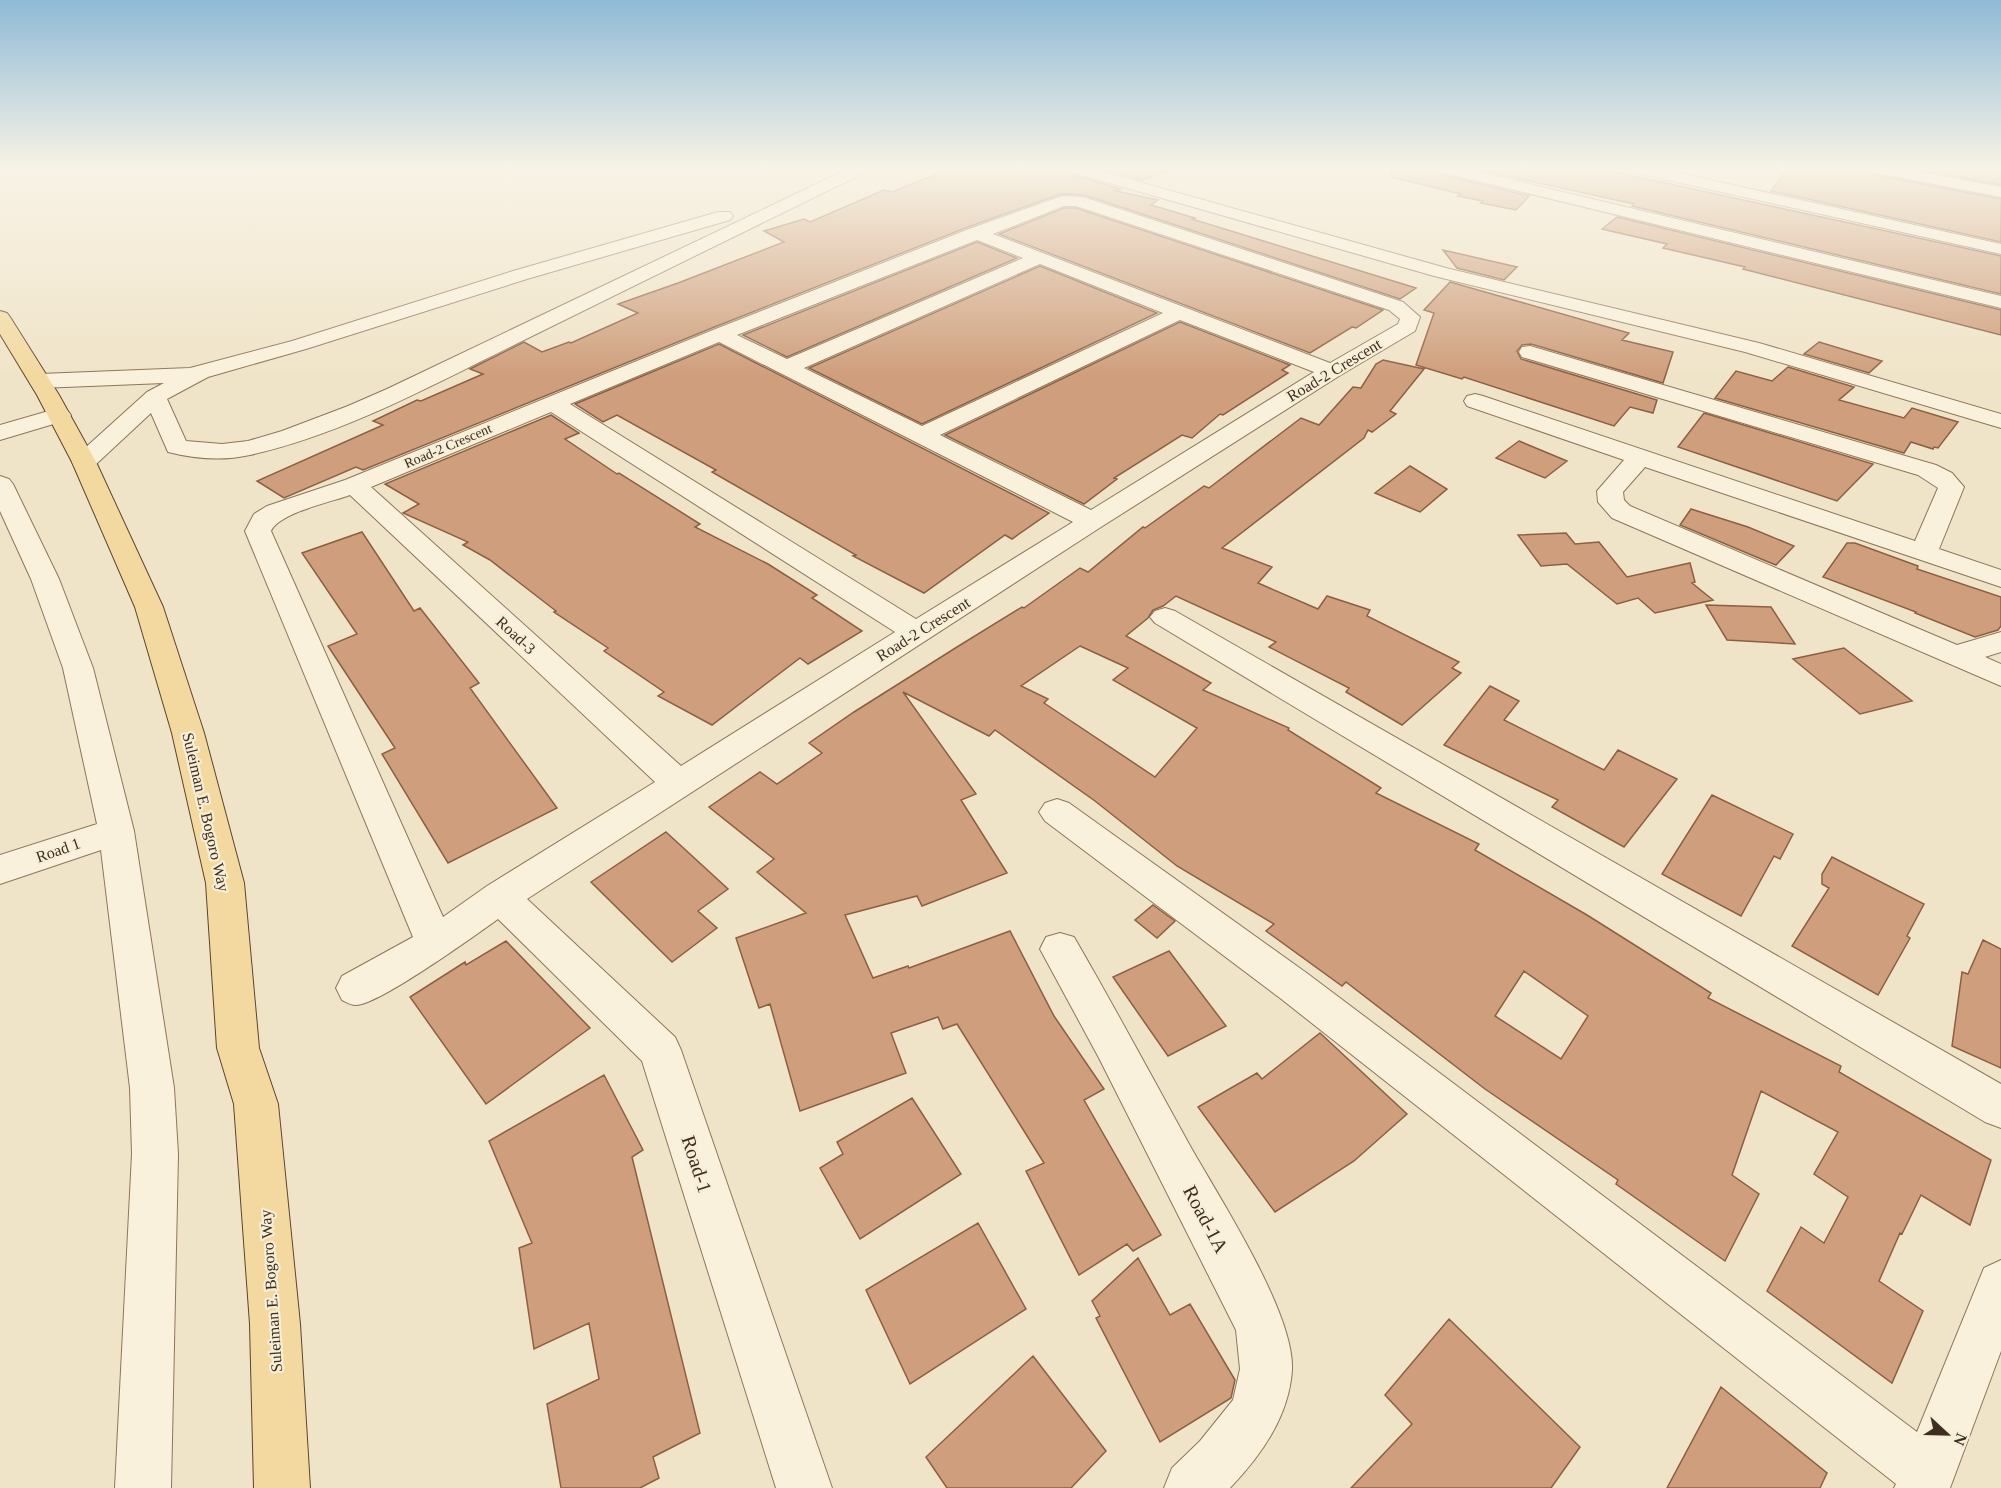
<svg xmlns="http://www.w3.org/2000/svg" width="2001" height="1488" viewBox="0 0 2001 1488" font-family="'Times New Roman',serif">
  <style>
    .building { fill: #cf9f7d; stroke: #8d5f41; stroke-width: 1.5; fill-rule: evenodd }
    .lines { fill: none; stroke-linecap: round; stroke-linejoin: round }
    .minor-casing { stroke: #8d765c; stroke-width: 2 }
    .major-casing { stroke: #5b4430; stroke-width: 2 }
    .minor { fill: #faf1dc; fill-rule: evenodd }
    .major { fill: #f3d9a0; fill-rule: evenodd }
    .labels { text-anchor: middle; dominant-baseline: central; stroke-width: 4.5; stroke-linejoin: round; paint-order: stroke }
    .far-street-label { font-size: 14px; fill: #3d2e20; stroke: #f7eed8 }
    .street-label { font-size: 16px; fill: #3d2e20; stroke: #f7eed8 }
    .near-street-label { font-size: 20px; fill: #3d2e20; stroke: #f7eed8 }
  </style>
  <rect width="100%" height="100%" fill="#f0e4c8"/>
  <!-- building -->
  <path class="building" d="M954,167H1060L1063,172L1121,189L1116,191L1158,200L1151,205L1195,218L1192,219L1416,288L1400,299L1084,195L1061,194L968,227L712,328L363,470L356,467L284,498L257,481L383,425L373,421L417,400L421,401L483,374L470,369L524,342L542,352L569,342L571,343L638,313L618,304L678,283L784,242L764,231L804,219L810,222L884,190L892,192Z
    M1093,167H1172L1173,169L1142,180Z
    M1392,167H1430L1439,174L1529,196L1516,210L1481,203L1483,201L1458,196L1461,194L1391,177Z
    M1466,167H1592L2001,256V294L1632,206L1634,204Z
    M1789,167H1861L1871,174L2001,199V242L1771,191Z
    M1904,167H2001V185Z
    M1064,208H1076L1383,310L1356,328L1352,327L1310,353L999,234Z
    M1617,217L2001,310V335L1743,269L1745,267L1663,248L1667,244L1602,229Z
    M977,242L1017,258L787,357L743,335Z
    M1443,250L1517,267L1504,280L1457,268Z
    M1040,266L1157,313L922,424L809,368Z
    M1450,282L1629,333L1622,340L1673,352L1663,383L1531,344L1522,345L1517,351L1521,359L1657,400L1653,413L1630,407L1614,426L1464,377L1462,379L1416,365L1434,313L1424,310Z
    M1180,322L1290,365L1282,370L1288,373L1223,415L1220,414L1192,438L1182,435L1114,478L1117,479L1084,504L945,435Z
    M1819,342L1882,361L1869,373L1804,354Z
    M719,344L1049,513L1012,539L1005,535L924,593L853,556L856,555L712,472L716,470L617,415L603,422L575,404Z
    M1383,360L1424,369L1390,411L1396,414L1372,432L1368,430L1364,438L1222,548L1272,567L1258,583L1318,609L1327,596L1370,610L1367,616L1459,662L1452,668L1461,673L1402,725L1346,692L1349,688L1269,647L1276,642L1176,596L1163,606L1153,610L1148,618L1126,636L1211,683L1203,690L1289,728L1288,730L1381,788L1376,793L1479,844L1475,850L1587,915L1711,993L1708,998L1841,1066L1839,1072L1991,1160L1970,1225L1921,1195L1902,1234L1900,1233L1879,1281L1923,1311L1892,1383L1767,1291L1801,1227L1824,1243L1848,1197L1814,1174L1838,1132L1761,1091L1732,1175L1759,1194L1725,1261L1616,1184L1618,1180L1485,1089L1346,982L1342,986L1266,931L1274,924L1177,866L1095,801L995,730L989,736L903,692L976,794L961,800L1007,873L922,906L917,896L845,915L873,978L908,966L909,968L1010,931L1054,1016L1104,1089L1084,1100L1161,1235L1133,1251L1127,1244L1079,1275L1026,1171L1044,1163L957,1024L943,1029L938,1017L891,1033L906,1073L800,1111L770,1004L759,1008L736,938L806,913L757,872L774,859L709,807L760,772L777,784L822,753L809,743L854,712L957,647L1022,607L1024,608L1080,568L1088,572L1143,527L1145,528L1204,486L1209,488L1301,418L1319,425L1353,387L1361,388L1376,364ZM1080,646L1128,668L1113,680L1197,728L1155,777L1044,703L1048,699L1021,686ZM1524,971L1588,1016L1561,1059L1495,1016Z
    M1788,367L1854,387L1839,400L1904,418L1912,408L1958,422L1938,448L1934,447L1933,449L1911,442L1904,453L1715,398L1736,371L1772,381Z
    M1704,413L1873,464L1837,501L1678,447Z
    M551,415L579,433L565,439L617,474L619,473L700,524L695,527L768,564L817,595L812,598L862,631L808,664L800,658L712,725L658,696L664,692L604,651L608,648L554,612L556,611L490,560L463,545L468,542L403,513L419,504L385,484Z
    M1519,441L1567,461L1545,478L1496,458Z
    M1410,466L1447,489L1420,512L1375,493Z
    M1691,509L1748,527L1794,546L1776,565L1766,561L1680,525Z
    M362,532L414,611L420,608L479,683L470,688L557,808L448,863L382,754L395,748L328,646L357,634L302,553Z
    M1566,533L1575,544L1599,542L1627,577L1690,563L1695,582L1692,583L1713,600L1655,613L1638,598L1617,604L1567,564L1541,566L1518,535Z
    M1847,543H1855L1918,566L1917,569L2001,597V626L1998,630L1975,637L1915,613L1916,612L1823,577Z
    M1706,605L1771,607L1795,644L1727,640Z
    M1844,648L1912,701L1860,714L1793,659Z
    M1490,686L1519,701L1504,720L1604,770L1618,750L1677,779L1624,847L1552,807L1558,800L1444,745Z
    M1712,795L1793,834L1780,859L1774,856L1741,916L1662,874Z
    M666,832L728,889L698,911L717,928L672,962L591,882Z
    M1832,857L1924,904L1907,936L1910,938L1878,995L1792,946L1829,888L1822,884V874Z
    M1153,905L1175,921L1157,938L1135,920Z
    M1983,940L2001,949V1068L1952,1046L1962,972L1968,974Z
    M506,941L590,1028L486,1104L410,997L465,962L466,965Z
    M1169,951L1226,1026L1168,1056L1113,977Z
    M1320,1033L1407,1114L1354,1161L1275,1212L1198,1107L1257,1073L1262,1079Z
    M604,1075L643,1150L632,1157L700,1433L653,1457L659,1478L640,1488H561L547,1404L599,1379L589,1323L534,1349L519,1248L532,1243L489,1141Z
    M912,1098L961,1174L860,1239L820,1168L843,1154L837,1142Z
    M978,1223L1026,1309L910,1384L866,1290Z
    M1138,1258L1170,1315L1190,1304L1235,1380L1231,1398L1160,1442L1096,1318L1100,1316L1092,1301Z
    M1449,1319L1580,1447L1551,1488H1351L1412,1424L1385,1395Z
    M1033,1356L1106,1451L1071,1488H947L926,1457Z
    M1721,1387L1827,1473L1820,1488H1667Z"/>
  <g class="lines">
    <defs>
      <path id="minor" d="M852,167H872L870,170C752,228 635,285 518,343C432,385 344,434 250,455C223,461 195,459 168,452L151,413L93,467L84,469L75,467L72,462L75,457L147,392L164,383L40,388L32,386L29,381L32,376L40,374L190,368L292,341L513,271L718,212H730L733,216L730,220L527,279L306,349L208,377L167,399L186,441L222,444L248,441L282,431L348,406L387,389Z
        M1062,167H1086L1446,268L1759,343L2001,414V428L1745,352L1434,276L1064,170Z
        M1432,167H1458L2001,296V308L1440,172Z
        M1623,167H1651L2001,244V254L1631,172Z
        M1863,167H1894L2001,187V197L1871,172Z
        M1062,196L1083,197L1403,302L1420,317L1415,331L1339,376L1101,527L527,899L675,1037L681,1050L832,1488H776L642,1061L498,919C477,934 376,1007 355,1005C351,1005 346,1002 342,1000L336,988L342,976L413,937L245,531L254,514L267,506L345,480L713,330L969,229ZM1064,206H1076L1389,310L1400,319L1398,324L1330,363L993,234ZM977,240L1023,258L787,359L737,335ZM1040,264L1163,313L922,426L804,368ZM1180,320L1314,372L1091,510L940,435ZM719,342L1073,522L916,619L570,404ZM551,412L895,632L681,766L371,487ZM350,495L655,782L487,886L443,917L271,531C279,513 331,502 350,495Z
        M1530,346L1936,465L1952,473L1964,487L1939,549L2001,570V587L1645,467L1623,492L1624,500L1630,506L1957,645L2001,632V652L1985,657L2001,664V686L1612,518L1598,502L1597,491L1624,460L1467,406L1464,401L1467,396L1475,394L1483,396L1915,541L1938,488L1918,475L1522,357L1519,352L1522,347Z
        M59,408L67,410L71,415L67,420L0,440V425Z
        M0,476L9,479L13,484L59,579L93,668L134,831L174,1088L178,1154L171,1488H115L132,1154L130,1088L101,850L0,884V855L97,824L63,668L31,579L0,511Z
        M1165,608L1175,611L2001,1084V1128L1985,1122L1155,623L1150,617L1155,611Z
        M1057,799L1069,803L1308,974L1917,1432L1984,1268L2001,1260V1351L1950,1488H1894L1896,1484L1280,998L1045,821L1039,812L1045,803Z
        M1060,933L1074,937C1114,1006 1151,1075 1189,1144C1218,1196 1295,1313 1292,1370C1289,1417 1261,1455 1230,1488H1164L1172,1468L1200,1441L1233,1400L1240,1369L1236,1330L1099,1058L1040,949L1046,937Z"/>
      <path id="major" d="M0,311L7,313L10,317L59,395L96,462L163,607L204,733L244,883L259,1048L278,1104L300,1324L310,1488H254L250,1324L234,1104L217,1048L206,883L172,733L135,607L72,462L37,395L0,334Z"/>
    </defs>
    <!-- minor casing -->
    <use href="#minor" class="minor-casing"/>
    <!-- major casing -->
    <use href="#major" class="major-casing"/>
    <!-- minor -->
    <use href="#minor" class="minor"/>
    <!-- major -->
    <use href="#major" class="major"/>
  </g>
  <!-- sky -->
  <linearGradient id="sky" x2="0" y2="1"><stop stop-color="#8fbad6"/><stop offset="0.45" stop-color="#f8f3e6"/><stop offset="1" stop-color="#f8f3e6" stop-opacity="0"/></linearGradient>
  <rect width="2001" height="375" fill="url(#sky)"/>
  <g class="labels">
    <!-- far-street labels -->
    <g class="far-street-label">
      <text transform="translate(448 446) rotate(-23)">Road-2 Crescent</text>
    </g>
    <!-- street labels -->
    <g class="street-label">
      <text transform="translate(1334 370) rotate(-31)">Road-2 Crescent</text>
      <text transform="translate(923 629) rotate(-32)">Road-2 Crescent</text>
      <text transform="translate(516 635) rotate(43)">Road-3</text>
      <text transform="translate(206 812) rotate(77)">Suleiman E. Bogoro Way</text>
      <text transform="translate(58 850) rotate(-19)">Road 1</text>
      <text transform="translate(271 1291) rotate(-94)">Suleiman E. Bogoro Way</text>
    </g>
    <!-- near-street labels -->
    <g class="near-street-label">
      <text transform="translate(697 1164) rotate(72)">Road-1</text>
      <text transform="translate(1206 1219) rotate(62)">Road-1A</text>
    </g>
  </g>
  <!-- north arrow -->
  <g transform="translate(1947 1434) rotate(112)" stroke="#f7eed8" stroke-width="4.5" paint-order="stroke">
  <path d="M0-4.5L10 22L0 15L-10 22Z" fill="#3d2e20"/>
  <text y="-9" font-size="16" font-weight="bold" text-anchor="middle" fill="#3d2e20">N</text>
  </g>
</svg>
